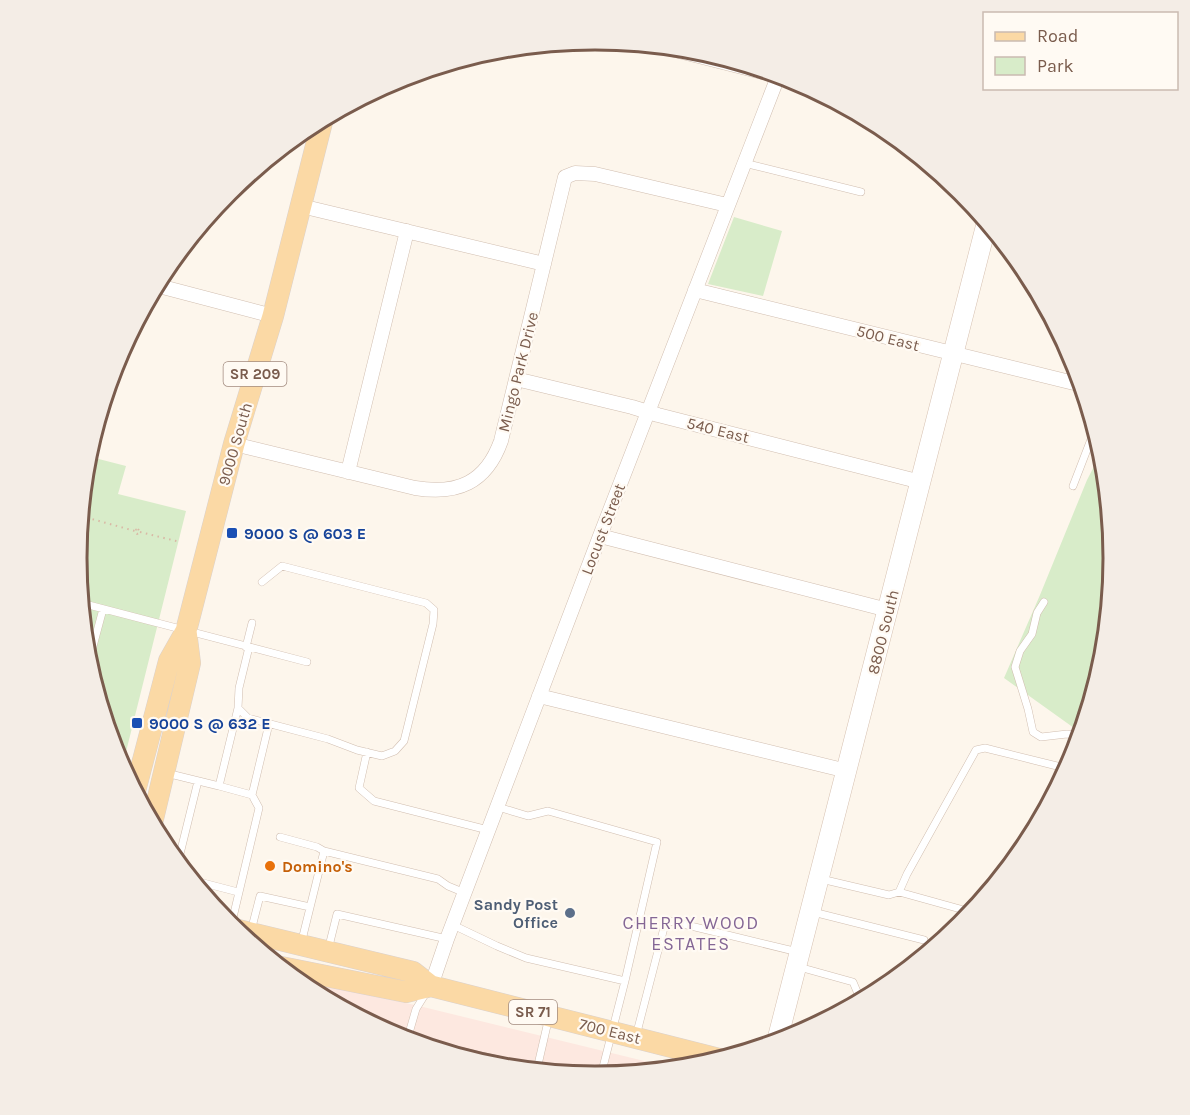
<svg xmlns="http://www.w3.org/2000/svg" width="1190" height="1115" viewBox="0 0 1190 1115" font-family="Karla,sans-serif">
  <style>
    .commercial { fill: #fde8e0 }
    .green { fill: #d8ecc9 }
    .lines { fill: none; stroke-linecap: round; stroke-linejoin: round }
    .lane-casing { stroke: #d1beb0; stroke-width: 8 }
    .street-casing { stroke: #d1beb0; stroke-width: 15 }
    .secondary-casing { stroke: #d6c0b0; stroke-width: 21 }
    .primary-casing { stroke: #dad1cd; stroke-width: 22 }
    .path { stroke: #d9b8a5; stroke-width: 2; stroke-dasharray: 1.5 4.5; stroke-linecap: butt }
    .lane { stroke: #fff; stroke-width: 7 }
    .street { stroke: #fff; stroke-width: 14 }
    .secondary { stroke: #fff; stroke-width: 20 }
    .primary { stroke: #fbd9a5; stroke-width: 21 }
    .transit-dot { fill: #1a4fb4; stroke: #fffaf3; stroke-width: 2 }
    .food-dot { fill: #e8710a; stroke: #fffaf3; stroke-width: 2 }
    .service-dot { fill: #5c6f8a; stroke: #fffaf3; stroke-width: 2 }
    .labels { text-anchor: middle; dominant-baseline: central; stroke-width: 4.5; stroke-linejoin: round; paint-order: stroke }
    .shield { fill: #fffaf3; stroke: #a28b7f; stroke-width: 1.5 }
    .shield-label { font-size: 15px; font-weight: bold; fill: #7a5c4d }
    .street-label { font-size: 16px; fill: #7a5c4d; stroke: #fffaf3 }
    .transit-label { font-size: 16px; font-weight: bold; fill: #164399; stroke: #fffaf3; text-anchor: start }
    .food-label { font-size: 16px; font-weight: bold; fill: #c56008; stroke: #fffaf3; text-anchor: start }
    .service-label { font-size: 16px; font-weight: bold; fill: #4e5e75; stroke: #fffaf3; text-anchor: end }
    .neighbourhood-label { font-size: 18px; letter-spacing: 1.5px; fill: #846695; stroke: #fffaf3 }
    .rim { fill: none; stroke: #7a5c4d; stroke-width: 3 }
  </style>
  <rect width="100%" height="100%" fill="#fdf6ec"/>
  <!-- commercial -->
  <path class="commercial" d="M296,980L415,1005L673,1068L595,1076L494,1066L396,1036L307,988Z"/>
  <!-- green -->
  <path class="green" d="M734,217L782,231L763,296L708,284Z
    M1102,451L1104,457L1113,558L1103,659L1081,733L1004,678L1040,595L1087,480Z
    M87,456L126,466L118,494L186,511L122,768L116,756L86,658L77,557Z"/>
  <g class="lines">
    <defs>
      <path id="lane" d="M744,163L861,192
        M1073,486L1095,429
        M1044,602L1037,613L1032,634L1020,651L1015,667L1028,709L1033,732L1041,737L1067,734L1080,735
        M81,603L307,662
        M246,647L252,623
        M249,647L239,688L238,708L248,718L328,739L357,750L382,756L395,751L404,741L433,624L434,610L426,603L282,566L262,582
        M88,665L103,609
        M238,708L219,786L252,795L269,724
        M367,752L359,788L374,801L488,830
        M166,773L219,786
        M498,807L528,816L548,811L657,842L625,981L601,1075
        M280,837L317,847L324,851
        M178,862L198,781
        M821,879L889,895L899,892L907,874L976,750L985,748L1061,767L1066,772
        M192,880L238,892
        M899,892L971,912
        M813,912L924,940
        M453,925L497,946L526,958L625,981
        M231,926L259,808L252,795
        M251,931L260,896L310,907
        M301,944L324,851L438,879L448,886L465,893
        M328,950L337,914L447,939
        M799,967L853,982L861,1001
        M380,1027L409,1033
        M636,1036L666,920L798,952
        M408,1039L521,1065L520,1069
        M407,1040L416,1009L426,993
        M674,1068L679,1052
        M543,1071L537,1069L549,1017"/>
      <path id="street" d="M655,45L778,76
        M301,206L544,264
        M155,285L273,316
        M695,290L1082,385
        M516,379L632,407L658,415L921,482
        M234,444L415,488C457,495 486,483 501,441L565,177L575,173L595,174L727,205
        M348,472L407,231
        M600,536L888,610
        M539,696L847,771
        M431,986L447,939L600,536L779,74"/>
      <path id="secondary" d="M777,1041L987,222"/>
      <path id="primary" d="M135,791L169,661L186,631L234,444L273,316L323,118
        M152,823L190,663L186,631
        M234,929L413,972L431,986L719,1059
        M281,967L406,992L431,986"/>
    </defs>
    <!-- lane casing -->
    <use href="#lane" class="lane-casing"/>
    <!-- street casing -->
    <use href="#street" class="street-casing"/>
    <!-- secondary casing -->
    <use href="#secondary" class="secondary-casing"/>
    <!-- primary casing -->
    <use href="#primary" class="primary-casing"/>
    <!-- path -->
    <path class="path" d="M81,516L135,531
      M138,529L140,532L137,534L135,530Z
      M140,532L180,542"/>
    <!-- lane -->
    <use href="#lane" class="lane"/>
    <!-- street -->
    <use href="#street" class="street"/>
    <!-- secondary -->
    <use href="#secondary" class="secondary"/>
    <!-- primary -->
    <use href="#primary" class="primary"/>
  </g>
  <!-- markers -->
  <g class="transit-dot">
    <rect x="226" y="527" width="12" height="12" rx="3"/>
    <rect x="131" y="717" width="12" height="12" rx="3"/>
  </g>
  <circle class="food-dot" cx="270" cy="866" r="6"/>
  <circle class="service-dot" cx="570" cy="913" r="6"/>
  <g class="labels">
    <!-- shield labels -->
    <g class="shield">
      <rect x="223.5" y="362" width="63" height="24" rx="4.5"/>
      <rect x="509" y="1000" width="48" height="24" rx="4.5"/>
    </g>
    <g class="shield-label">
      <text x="255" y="374">SR 209</text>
      <text x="533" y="1012">SR 71</text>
    </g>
    <!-- street labels -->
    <g class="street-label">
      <text transform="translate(888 338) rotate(14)">500 East</text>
      <text transform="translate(518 372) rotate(-76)">Mingo Park Drive</text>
      <text transform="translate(718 430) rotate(14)">540 East</text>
      <text transform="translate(235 444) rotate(-74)">9000 South</text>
      <text transform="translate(603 529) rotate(-69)">Locust Street</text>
      <text transform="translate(883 632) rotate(-76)">8800 South</text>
      <text transform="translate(610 1031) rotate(14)">700 East</text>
    </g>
    <!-- transit labels -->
    <g class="transit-label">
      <text x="244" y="533">9000 S @ 603 E</text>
      <text x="149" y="723">9000 S @ 632 E</text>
    </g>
    <!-- food labels -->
    <g class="food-label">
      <text x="282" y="866">Domino's</text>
    </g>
    <!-- service labels -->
    <g class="service-label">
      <text x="558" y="904">Sandy Post<tspan x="558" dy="18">Office</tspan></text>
    </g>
    <!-- neighbourhood labels -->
    <g class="neighbourhood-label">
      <text x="691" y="923">CHERRY WOOD<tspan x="691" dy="21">ESTATES</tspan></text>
    </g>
  </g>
  <!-- crop -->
  <path d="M0 0H1190V1115H0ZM87 558a508 508 0 1 1 1016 0a508 508 0 1 1-1016 0Z" fill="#f4ede6" fill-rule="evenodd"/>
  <path class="rim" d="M87 558a508 508 0 1 1 1016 0a508 508 0 1 1-1016 0Z"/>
  <!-- legend -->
  <rect x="983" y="12" width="195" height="78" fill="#fffaf3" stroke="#cabbb1" stroke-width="1.5"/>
  <rect x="995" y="32" width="30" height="9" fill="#fbd9a5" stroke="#cabbb1" stroke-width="1.5"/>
  <text x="1037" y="42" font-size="18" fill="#7a5c4d">Road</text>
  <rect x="995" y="57" width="30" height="18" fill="#d8ecc9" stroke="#cabbb1" stroke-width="1.5"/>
  <text x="1037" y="72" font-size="18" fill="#7a5c4d">Park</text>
</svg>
